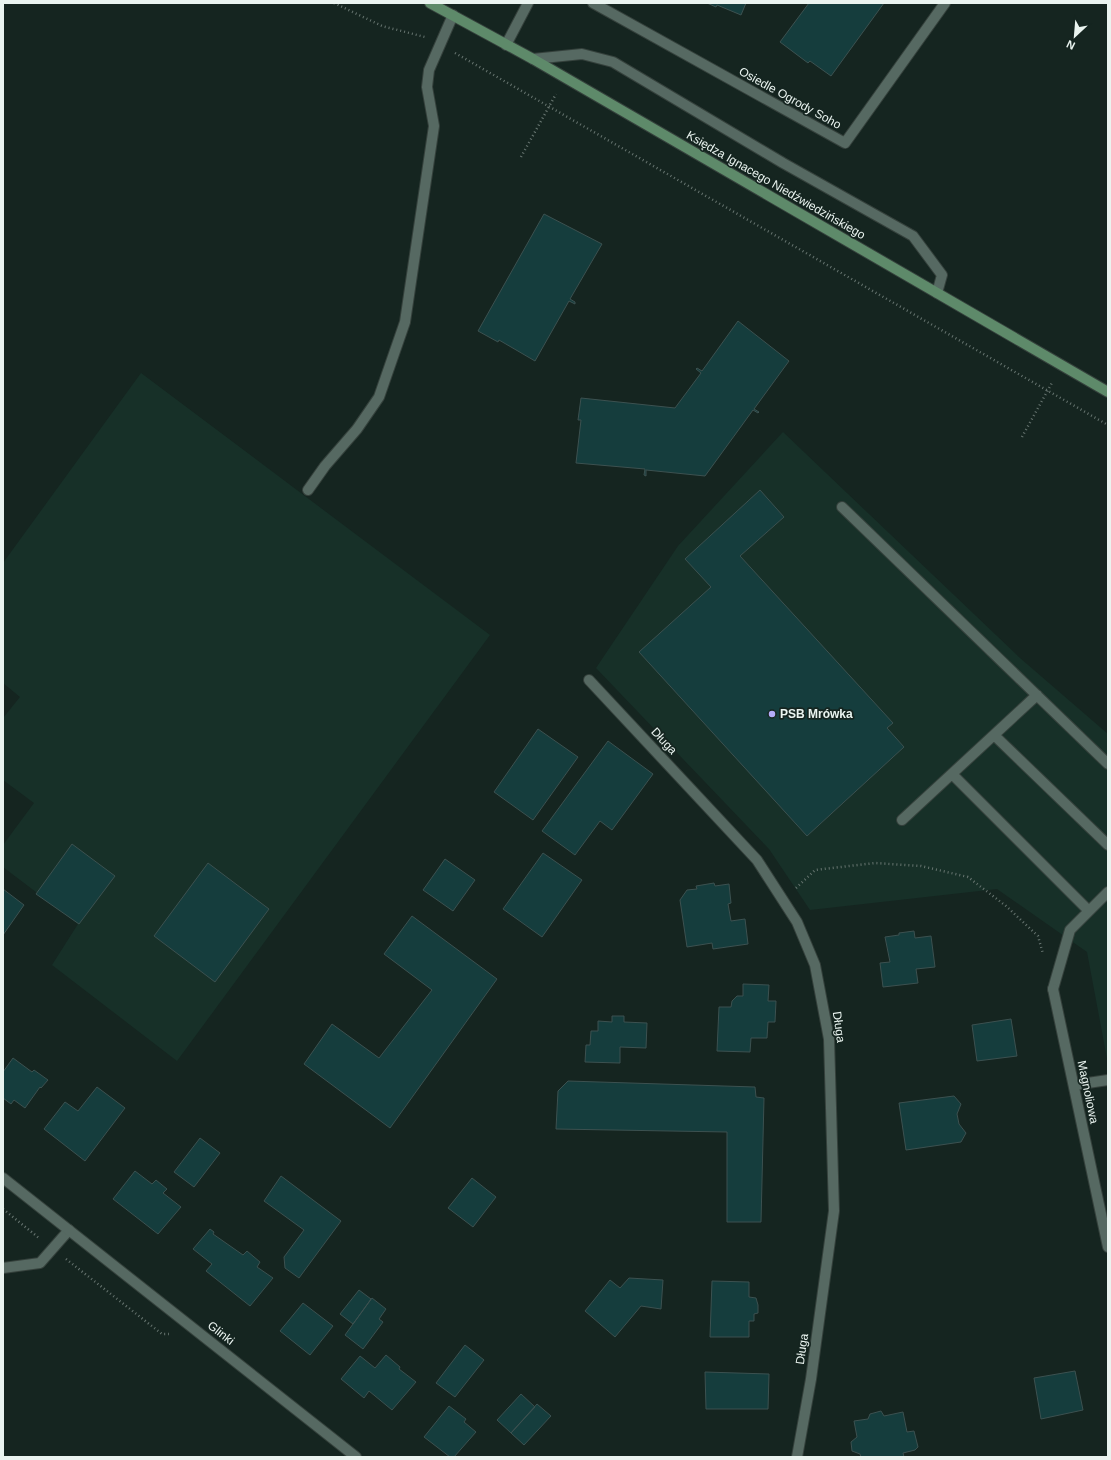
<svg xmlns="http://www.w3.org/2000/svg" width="1111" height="1460" viewBox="0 0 1111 1460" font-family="Helvetica,sans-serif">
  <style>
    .built { fill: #173028 }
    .building { fill: #153d3d; stroke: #3c5150 }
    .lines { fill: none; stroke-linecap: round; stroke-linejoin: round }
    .lane-casing { stroke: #35413c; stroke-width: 12 }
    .street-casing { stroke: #35413c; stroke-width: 12 }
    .secondary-casing { stroke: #35413c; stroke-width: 12 }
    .path { stroke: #677570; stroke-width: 2.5; stroke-dasharray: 1 3; stroke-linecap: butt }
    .lane { stroke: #566962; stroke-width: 10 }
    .street { stroke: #566962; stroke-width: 10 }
    .secondary { stroke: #5e8a6a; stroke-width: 10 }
    .poi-dot { fill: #b4acf9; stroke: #152520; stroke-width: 1.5 }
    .labels { text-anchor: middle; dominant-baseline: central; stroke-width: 3.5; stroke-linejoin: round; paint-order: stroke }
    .street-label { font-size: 12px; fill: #eaf4f0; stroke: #152520 }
    .poi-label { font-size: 12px; font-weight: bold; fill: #eaf4f0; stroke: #152520; text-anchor: start }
  </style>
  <rect width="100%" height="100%" fill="#152520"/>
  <!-- built -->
  <path class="built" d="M141,373L490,635L177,1061L52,965L78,924L3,867V845L34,803L3,780V718L20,697L3,683V563Z
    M783,432L1020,658L1108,734V1064L1087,952L997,889L810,910L769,849L596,668L678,546Z"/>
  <!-- building -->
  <path class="building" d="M707,3H746L741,15L717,5L716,7Z
    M809,3H884L831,76L810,61L808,63L780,42Z
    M544,214L602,244L570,299L575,302V304L569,301L535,361L499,340L498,342L478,331Z
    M738,321L789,361L754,409L759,412L758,413L753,410L705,476L646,470V476L644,475L645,469L576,463L581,420H578L581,398L675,408L701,373L696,369L697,368L702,371Z
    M760,490L784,517L740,556L893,723L887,728L904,747L807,836L639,652L711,587L685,559Z
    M538,729L578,757L533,820L494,792Z
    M608,741L653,774L612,830L600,821L575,855L542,831Z
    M72,844L115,876L79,924L36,894Z
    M543,853L582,880L542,937L503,909Z
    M445,859L475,880L453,911L423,890Z
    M208,863L269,909L215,982L154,936Z
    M714,883L715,886L729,884L731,903L728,904L731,921L745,919L748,944L713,949L712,943L687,947L680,900L687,890L697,889L696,886Z
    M3,889L24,905L3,935Z
    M412,916L497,979L390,1128L304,1064L332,1024L379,1058L432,990L384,954Z
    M914,931L915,938L931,936L935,967L916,969L918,983L883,987L880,963L890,962L885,937L899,935V933Z
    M743,984L769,985L768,1001H776L775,1022H768L767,1038H751L750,1052L717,1051L719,1007H731L732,1001L737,996H743Z
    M612,1016H624V1022L647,1023L646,1048L620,1047V1063L585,1062L586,1045H590L591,1031H598V1021L612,1022Z
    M1011,1019L1017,1056L977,1061L972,1025Z
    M13,1058L32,1072L34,1070L48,1080L41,1088L40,1087L25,1108L14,1100L11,1104L3,1098V1072Z
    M568,1081L755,1087L756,1097L764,1098L761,1222H727V1132L556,1129L558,1091Z
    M97,1087L125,1108L85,1161L44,1129L65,1102L78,1111Z
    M954,1096L961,1104L957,1114L959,1124L966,1133L961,1142L906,1150L899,1103Z
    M200,1138L220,1153L194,1187L174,1172Z
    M135,1171L152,1184L156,1180L167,1189L163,1193L181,1207L158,1234L113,1199Z
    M281,1176L341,1221L299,1278L285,1268L284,1257L304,1230L264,1201Z
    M472,1178L496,1197L473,1227L448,1208Z
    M210,1229L214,1232L213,1234L243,1255L247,1251L260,1262L257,1267L273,1278L250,1306L206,1271L212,1264L193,1249Z
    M629,1278L663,1280L661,1309L641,1306L615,1337L585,1311L610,1280L620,1288Z
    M712,1281L749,1282V1297L756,1298L758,1305V1313L754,1314V1321H749V1337H710Z
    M359,1290L371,1299L353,1324L340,1314Z
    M372,1298L386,1309L379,1319L383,1322L363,1349L345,1335Z
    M303,1303L333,1326L310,1355L280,1331Z
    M465,1345L484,1360L455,1397L436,1383Z
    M386,1355L400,1367L399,1369L416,1382L392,1410L369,1391L364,1398L341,1379L360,1356L375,1368Z
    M1075,1371L1083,1410L1041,1419L1034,1378Z
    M705,1372L769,1374L768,1409H706Z
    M521,1394L535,1407L511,1433L497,1420Z
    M537,1404L551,1416L524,1445L511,1433Z
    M449,1406L466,1419L464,1422L476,1432L454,1457H450L424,1437Z
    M881,1411L884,1416L903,1412L907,1432L914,1431L918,1447L915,1450L903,1453L904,1457H861L860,1454L852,1451L851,1442L857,1437L854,1421L868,1419L870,1414Z"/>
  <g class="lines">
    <defs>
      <path id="lane" d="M533,59L582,54L613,62L783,163L913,236L942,275L937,293
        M308,490L325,466L357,429L379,397L405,322L434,126L427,87L429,70L453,15
        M842,507L1108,764
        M994,735L1108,845
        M952,774L1089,911
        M902,820L1037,695
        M1053,989L1070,930L1108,892
        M1074,1085L1108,1080
        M3,1268L40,1263L69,1230"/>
      <path id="street" d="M593,3L845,143L945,3
        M506,45L528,3
        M589,680L757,860L797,922L815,965L829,1039L834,1211L811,1379L797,1457
        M1053,989L1108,1247
        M3,1178L356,1457"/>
      <path id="secondary" d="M430,3L533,59L1108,392"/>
    </defs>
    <!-- lane casing -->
    <use href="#lane" class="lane-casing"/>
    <!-- street casing -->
    <use href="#street" class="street-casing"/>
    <!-- secondary casing -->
    <use href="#secondary" class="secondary-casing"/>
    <!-- path -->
    <path class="path" d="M334,3L382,26L425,37
      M455,53L1108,425
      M521,157L556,94
      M1022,437L1053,381
      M796,888L815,870L875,863L921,866L968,877L1006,906L1038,936L1043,954
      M3,1209L39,1238
      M66,1259L162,1334H169"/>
    <!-- lane -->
    <use href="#lane" class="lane"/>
    <!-- street -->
    <use href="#street" class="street"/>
    <!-- secondary -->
    <use href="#secondary" class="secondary"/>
  </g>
  <!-- markers -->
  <circle class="poi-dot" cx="772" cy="714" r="4"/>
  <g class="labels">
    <!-- street labels -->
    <g class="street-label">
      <text transform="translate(790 98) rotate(29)">Osiedle Ogrody Soho</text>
      <text transform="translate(776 185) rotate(30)">Księdza Ignacego Niedźwiedzińskiego</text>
      <text transform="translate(664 741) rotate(47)">Długa</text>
      <text transform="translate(839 1027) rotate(82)">Długa</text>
      <text transform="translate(1088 1092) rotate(78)">Magnoliowa</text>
      <text transform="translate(221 1333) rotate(38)">Glinki</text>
      <text transform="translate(802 1349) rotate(-82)">Długa</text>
    </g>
    <!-- poi labels -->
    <g class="poi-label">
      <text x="780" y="714">PSB Mrówka</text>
    </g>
  </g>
  <!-- border -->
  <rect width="1111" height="1460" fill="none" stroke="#eaf4f0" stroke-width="8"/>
  <!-- north arrow -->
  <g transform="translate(1075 36) rotate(206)" stroke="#152520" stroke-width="3" paint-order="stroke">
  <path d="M0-3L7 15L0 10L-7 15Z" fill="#eaf4f0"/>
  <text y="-6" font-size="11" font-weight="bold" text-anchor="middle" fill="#eaf4f0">N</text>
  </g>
</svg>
